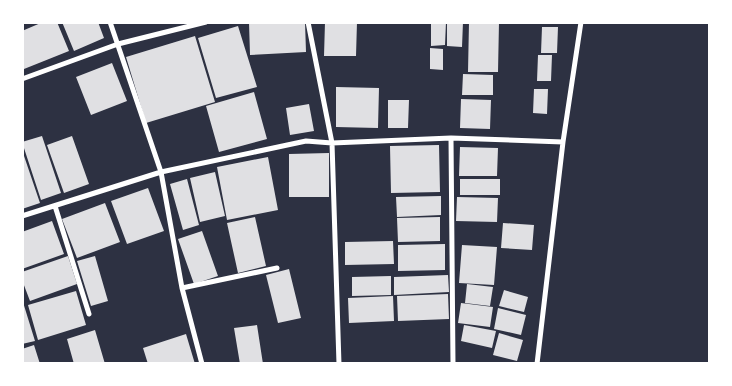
<svg xmlns="http://www.w3.org/2000/svg" width="732" height="386" viewBox="0 0 732 386" font-family="'Nunito Sans',sans-serif">
  <style>
    .building { fill: #e0e0e3 }
    .lines { fill: none; stroke-linecap: round; stroke-linejoin: round }
    .minor { stroke: #fff; stroke-width: 5 }
  </style>
  <rect width="100%" height="100%" fill="#2d3142"/>
  <!-- building -->
  <path class="building" d="M43,22H57L69,51L24,69L22,65V31Z
    M62,22H98L104,38L74,51Z
    M249,22H305L306,52L250,55Z
    M325,22H357L356,56H324Z
    M431,22H446L445,45L431,46Z
    M447,22H463L462,47L447,46Z
    M469,22H499L498,72H468Z
    M238,26L257,87L216,98L198,38Z
    M542,27H558L557,53H541Z
    M195,36L215,102L146,123L126,57Z
    M430,48L443,49V70L430,69Z
    M538,55H552L551,81H537Z
    M112,63L127,101L91,115L76,77Z
    M463,74L493,75V95H462Z
    M336,87L379,88L378,128L336,127Z
    M534,89H548L547,114L533,113Z
    M254,92L267,139L219,152L206,106Z
    M461,99L491,100L490,129L460,128Z
    M388,100H409L408,128H388Z
    M309,104L314,131L290,135L286,108Z
    M42,136L61,193L41,200L22,142Z
    M72,136L89,184L64,193L47,145Z
    M439,145L440,192L391,193L390,146Z
    M460,147L498,148L497,176H459Z
    M22,150L40,203L22,209Z
    M329,153V197H289V154Z
    M268,157L278,210L227,220L217,167Z
    M215,172L225,216L200,222L190,178Z
    M187,179L199,225L183,230L170,184Z
    M460,179H500V195H460Z
    M148,188L164,231L127,244L111,201Z
    M441,196V215L397,217L396,197Z
    M457,197L498,198L497,222L456,221Z
    M105,203L120,242L77,258L62,219Z
    M255,217L266,266L238,273L227,223Z
    M440,217V241L398,242L397,218Z
    M52,221L64,254L22,269V232Z
    M503,223L534,225L532,250L501,248Z
    M202,231L218,276L194,284L178,239Z
    M393,241L394,264L345,265V242Z
    M445,244V270L398,271V245Z
    M462,245L497,247L494,285L459,283Z
    M68,256L77,284L30,301L22,280V272Z
    M95,256L108,301L91,306L77,261Z
    M289,269L301,318L278,323L266,275Z
    M448,275L449,292L394,295V277Z
    M391,276V295L352,296V277Z
    M467,284L493,287L490,306L465,303Z
    M504,290L528,297L524,312L499,306Z
    M76,291L86,325L38,340L28,305Z
    M448,294L449,319L398,321L397,296Z
    M393,296L394,321L349,323L348,298Z
    M22,299L35,341L22,344Z
    M461,303L493,307L490,327L458,323Z
    M498,308L526,315L521,335L494,329Z
    M257,325L263,364H240L234,328Z
    M464,325L496,331L492,348L461,341Z
    M95,330L105,364H74L67,339Z
    M499,333L523,340L517,361L493,355Z
    M186,334L195,364H148L143,348Z
    M34,345L40,364H22V349Z"/>
  <g class="lines">
    <!-- minor -->
    <path class="minor" d="M110,22L161,172L182,288L202,364
      M308,22L332,143L339,364
      M22,79L118,44L206,22
      M451,138L453,364
      M55,206L89,314
      M22,216L161,172L306,141L332,143L451,138L563,142
      M182,288L277,268
      M537,364L563,142L581,22"/>
  </g>
  <!-- border -->
  <rect width="732" height="386" fill="none" stroke="#ffffff" stroke-width="48"/>
</svg>
